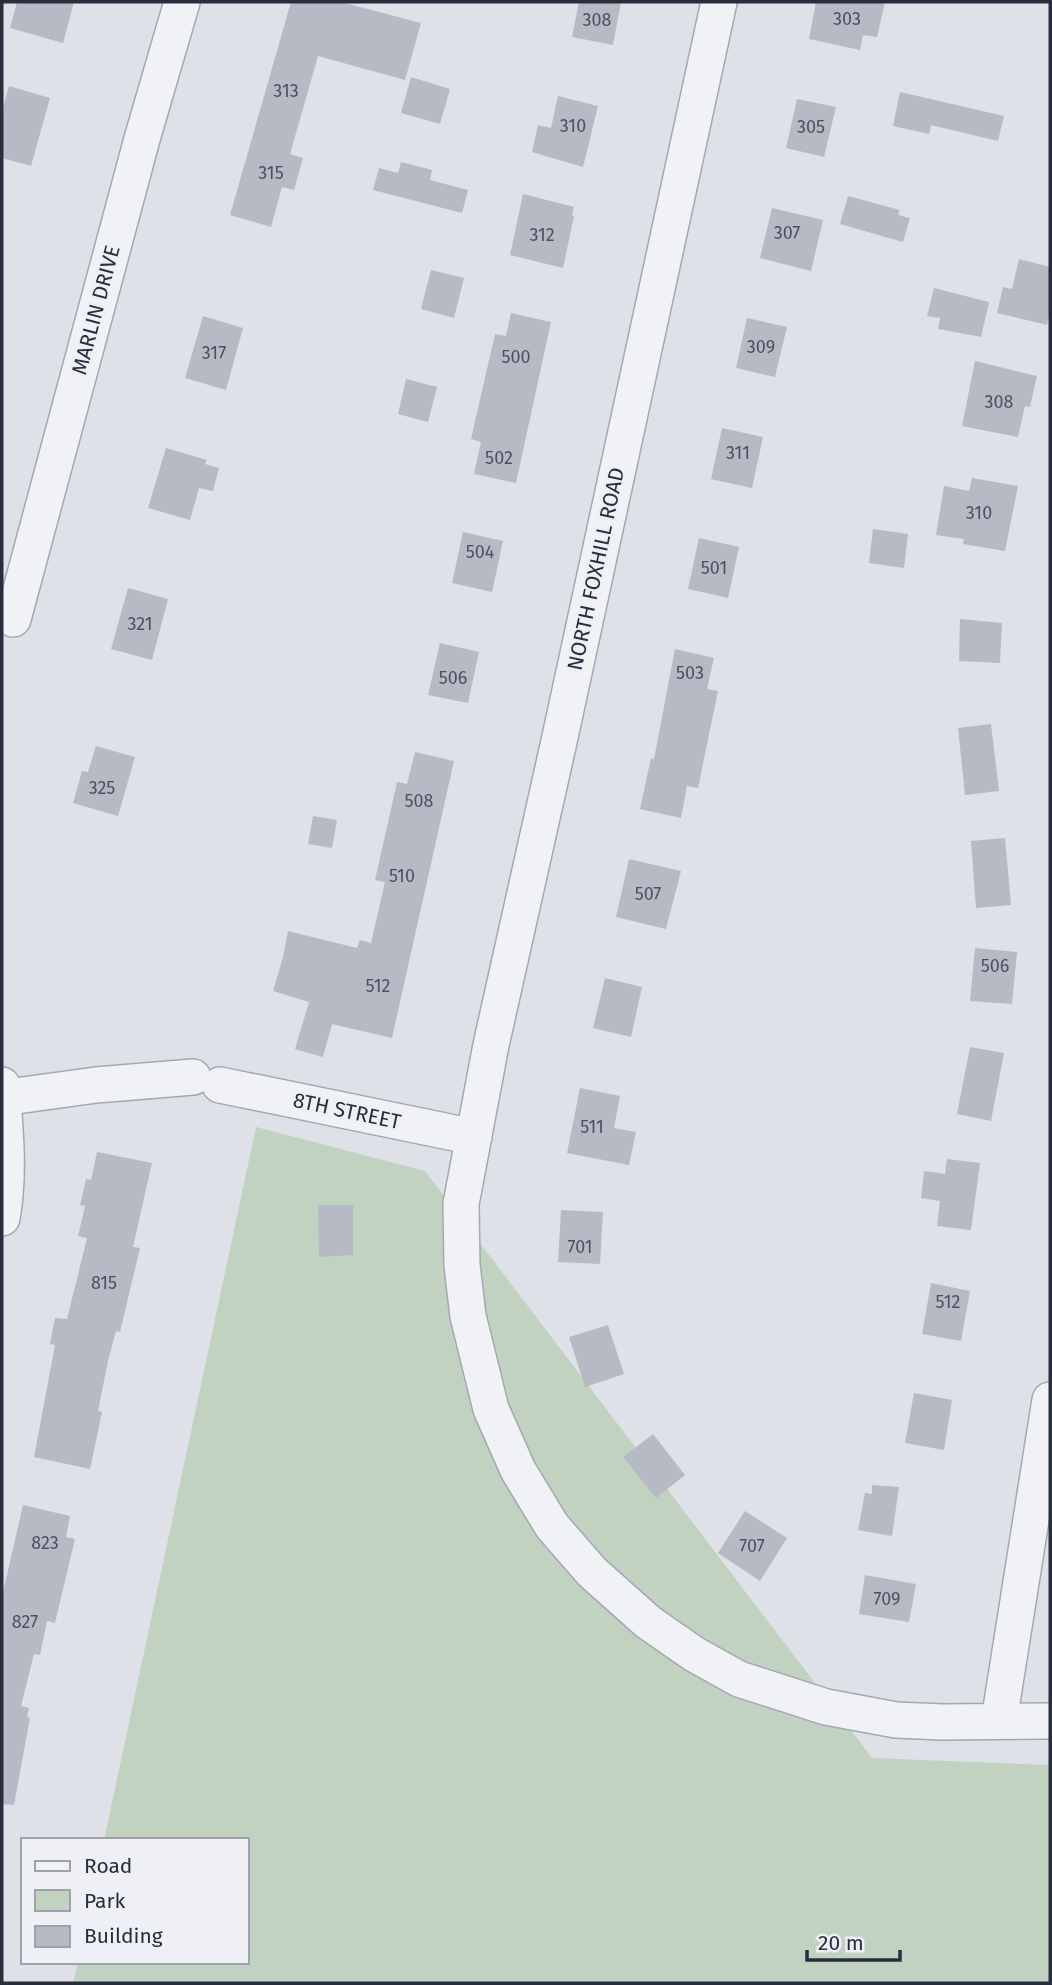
<svg xmlns="http://www.w3.org/2000/svg" width="1052" height="1985" viewBox="0 0 1052 1985" font-family="'Fira Sans',sans-serif">
  <style>
    .green { fill: #c2d2c0 }
    .building { fill: #b6bac4 }
    .lines { fill: none; stroke-linecap: round; stroke-linejoin: round }
    .street-casing { stroke: #a4a8b2; stroke-width: 38 }
    .street { stroke: #f1f2f6; stroke-width: 35 }
    .labels { text-anchor: middle; dominant-baseline: central; stroke-width: 6; stroke-linejoin: round; paint-order: stroke }
    .number-label { font-size: 18px; fill: #4c5160 }
    .street-label { font-size: 21px; fill: #282e3e; stroke: #eef0f5 }
  </style>
  <rect width="100%" height="100%" fill="#dee1e8"/>
  <!-- green -->
  <path class="green" d="M256,1127L425,1171L872,1758L1050,1765V1983H73L78,1962H247V1840H104Z"/>
  <!-- building -->
  <path class="building" d="M17,2H74L63,43L10,28Z
    M291,2H341L421,23L405,80L318,56L290,154L303,158L294,190L282,187L271,227L230,215Z
    M579,2H621L613,45L572,37Z
    M816,2H885L877,37L863,35L860,50L809,39Z
    M411,77L450,89L440,124L401,113Z
    M9,86L50,98L31,166L2,158V111Z
    M900,92L1004,116L998,141L931,125L929,134L893,126Z
    M558,96L598,106L583,167L532,152L538,125L551,128Z
    M797,99L836,107L824,157L786,148Z
    M401,162L432,170L430,180L468,190L462,213L373,190L379,168L398,173Z
    M523,194L574,207L572,215L574,216L563,268L510,255Z
    M848,196L900,210L898,215L910,218L903,242L840,224Z
    M772,208L823,220L811,271L760,258Z
    M1019,259L1050,267V310L1047,325L997,313L1003,287L1012,289Z
    M431,270L464,278L454,318L421,309Z
    M934,288L989,302L981,337L938,329L940,318L927,316Z
    M511,313L551,322L516,483L474,474L481,442L471,439L495,334L506,336Z
    M203,316L243,328L226,390L185,378Z
    M747,318L787,327L775,377L736,368Z
    M975,361L1037,376L1030,407L1025,406L1018,437L962,426Z
    M406,379L437,387L428,422L398,414Z
    M722,428L763,437L752,488L711,479Z
    M166,448L207,460L205,464L219,468L213,491L199,488L190,520L148,508Z
    M972,478L1018,486L1005,551L963,544L964,539L936,535L944,486L969,491Z
    M873,529L908,534L904,568L869,563Z
    M463,532L503,541L492,592L452,583Z
    M699,538L739,547L728,598L688,589Z
    M128,588L168,599L152,660L111,649Z
    M960,619L1002,623L1000,663L959,661Z
    M440,643L479,652L468,703L428,695Z
    M675,649L714,658L707,689L718,691L698,788L687,786L681,818L640,809L651,758L654,759Z
    M991,724L999,791L965,795L958,728Z
    M96,746L135,757L118,816L73,803L82,771L88,772Z
    M415,752L454,761L392,1038L332,1024L323,1057L295,1049L309,1002L273,991L283,957L288,931L357,948L360,940L371,943L385,882L375,880L391,809L397,782L407,784Z
    M313,816L337,820L332,848L308,844Z
    M1005,838L1011,905L976,908L971,841Z
    M629,859L681,871L666,929L616,917Z
    M975,948L1017,952L1012,1004L970,1001Z
    M605,978L642,987L631,1037L593,1028Z
    M970,1047L1004,1053L991,1121L957,1114Z
    M580,1088L620,1096L614,1128L636,1132L629,1165L567,1153Z
    M97,1152L152,1163L133,1247L140,1248L120,1332L116,1331L108,1361L98,1411L102,1412L90,1469L34,1457L55,1345L50,1344L55,1318L67,1319L87,1238L78,1236L85,1206L80,1205L86,1179L91,1180Z
    M947,1159L980,1163L971,1230L937,1226L940,1201L921,1198L924,1171L945,1174Z
    M318,1205H353V1255L319,1257Z
    M561,1210L603,1212L600,1264L558,1262Z
    M931,1283L970,1291L961,1341L922,1334Z
    M608,1325L624,1374L585,1387L569,1337Z
    M914,1393L952,1400L944,1450L905,1443Z
    M653,1434L685,1475L656,1498L623,1457Z
    M872,1485L899,1487L892,1536L858,1530L865,1493L872,1494Z
    M23,1505L70,1516L66,1537L75,1539L55,1623L47,1621L40,1655L34,1654L21,1706L29,1708L27,1717L30,1718L14,1805L2,1804V1597Z
    M745,1511L787,1538L760,1581L718,1553Z
    M865,1575L916,1584L909,1622L859,1614Z"/>
  <g class="lines">
    <defs>
      <path id="street" d="M719,2L560,737L491,1045L461,1204L462,1265L468,1316L491,1409L518,1470L552,1526L592,1572L648,1622L694,1654L739,1679L826,1707L896,1720L943,1722L1050,1721
        M13,619L142,139L182,2
        M2,1085C5,1130 10,1173 2,1218
        M220,1085L474,1137
        M2,1098L96,1085L193,1077
        M999,1721L1050,1400"/>
    </defs>
    <!-- street casing -->
    <use href="#street" class="street-casing"/>
    <!-- street -->
    <use href="#street" class="street"/>
  </g>
  <g class="labels">
    <!-- number labels -->
    <g class="number-label">
      <text x="847" y="19">303</text>
      <text x="597" y="20">308</text>
      <text x="286" y="91">313</text>
      <text x="573" y="126">310</text>
      <text x="811" y="127">305</text>
      <text x="271" y="173">315</text>
      <text x="787" y="233">307</text>
      <text x="542" y="235">312</text>
      <text x="761" y="347">309</text>
      <text x="214" y="353">317</text>
      <text x="516" y="357">500</text>
      <text x="999" y="402">308</text>
      <text x="738" y="453">311</text>
      <text x="499" y="458">502</text>
      <text x="979" y="513">310</text>
      <text x="480" y="552">504</text>
      <text x="714" y="568">501</text>
      <text x="140" y="624">321</text>
      <text x="690" y="673">503</text>
      <text x="453" y="678">506</text>
      <text x="102" y="788">325</text>
      <text x="419" y="801">508</text>
      <text x="402" y="876">510</text>
      <text x="648" y="894">507</text>
      <text x="995" y="966">506</text>
      <text x="378" y="986">512</text>
      <text x="592" y="1127">511</text>
      <text x="580" y="1247">701</text>
      <text x="104" y="1283">815</text>
      <text x="948" y="1302">512</text>
      <text x="45" y="1543">823</text>
      <text x="752" y="1546">707</text>
      <text x="887" y="1599">709</text>
      <text x="25" y="1622">827</text>
    </g>
    <!-- street labels -->
    <g class="street-label">
      <text transform="translate(96 310) rotate(-75)">MARLIN DRIVE</text>
      <text transform="translate(596 569) rotate(-78)">NORTH FOXHILL ROAD</text>
      <text transform="translate(347 1111) rotate(12)">8TH STREET</text>
    </g>
  </g>
  <!-- border -->
  <rect width="1052" height="1985" fill="none" stroke="#282e3e" stroke-width="7"/>
  <!-- legend -->
  <rect x="21" y="1838" width="228" height="126" fill="#eef0f5" stroke="#9fa2ac" stroke-width="2"/>
  <rect x="35" y="1861" width="35" height="10" fill="#f1f2f6" stroke="#9fa2ac" stroke-width="2"/>
  <text x="84" y="1873" font-size="21" fill="#282e3e">Road</text>
  <rect x="35" y="1890" width="35" height="21" fill="#c2d2c0" stroke="#9fa2ac" stroke-width="2"/>
  <text x="84" y="1908" font-size="21" fill="#282e3e">Park</text>
  <rect x="35" y="1926" width="35" height="21" fill="#b6bac4" stroke="#9fa2ac" stroke-width="2"/>
  <text x="84" y="1943" font-size="21" fill="#282e3e">Building</text>
  <!-- scale -->
  <path d="M807 1950v10h93v-10" fill="none" stroke="#282e3e" stroke-width="3.5"/>
  <text x="818" y="1950" font-size="21" fill="#282e3e" stroke="#eef0f5" stroke-width="5" paint-order="stroke">20 m</text>
</svg>
